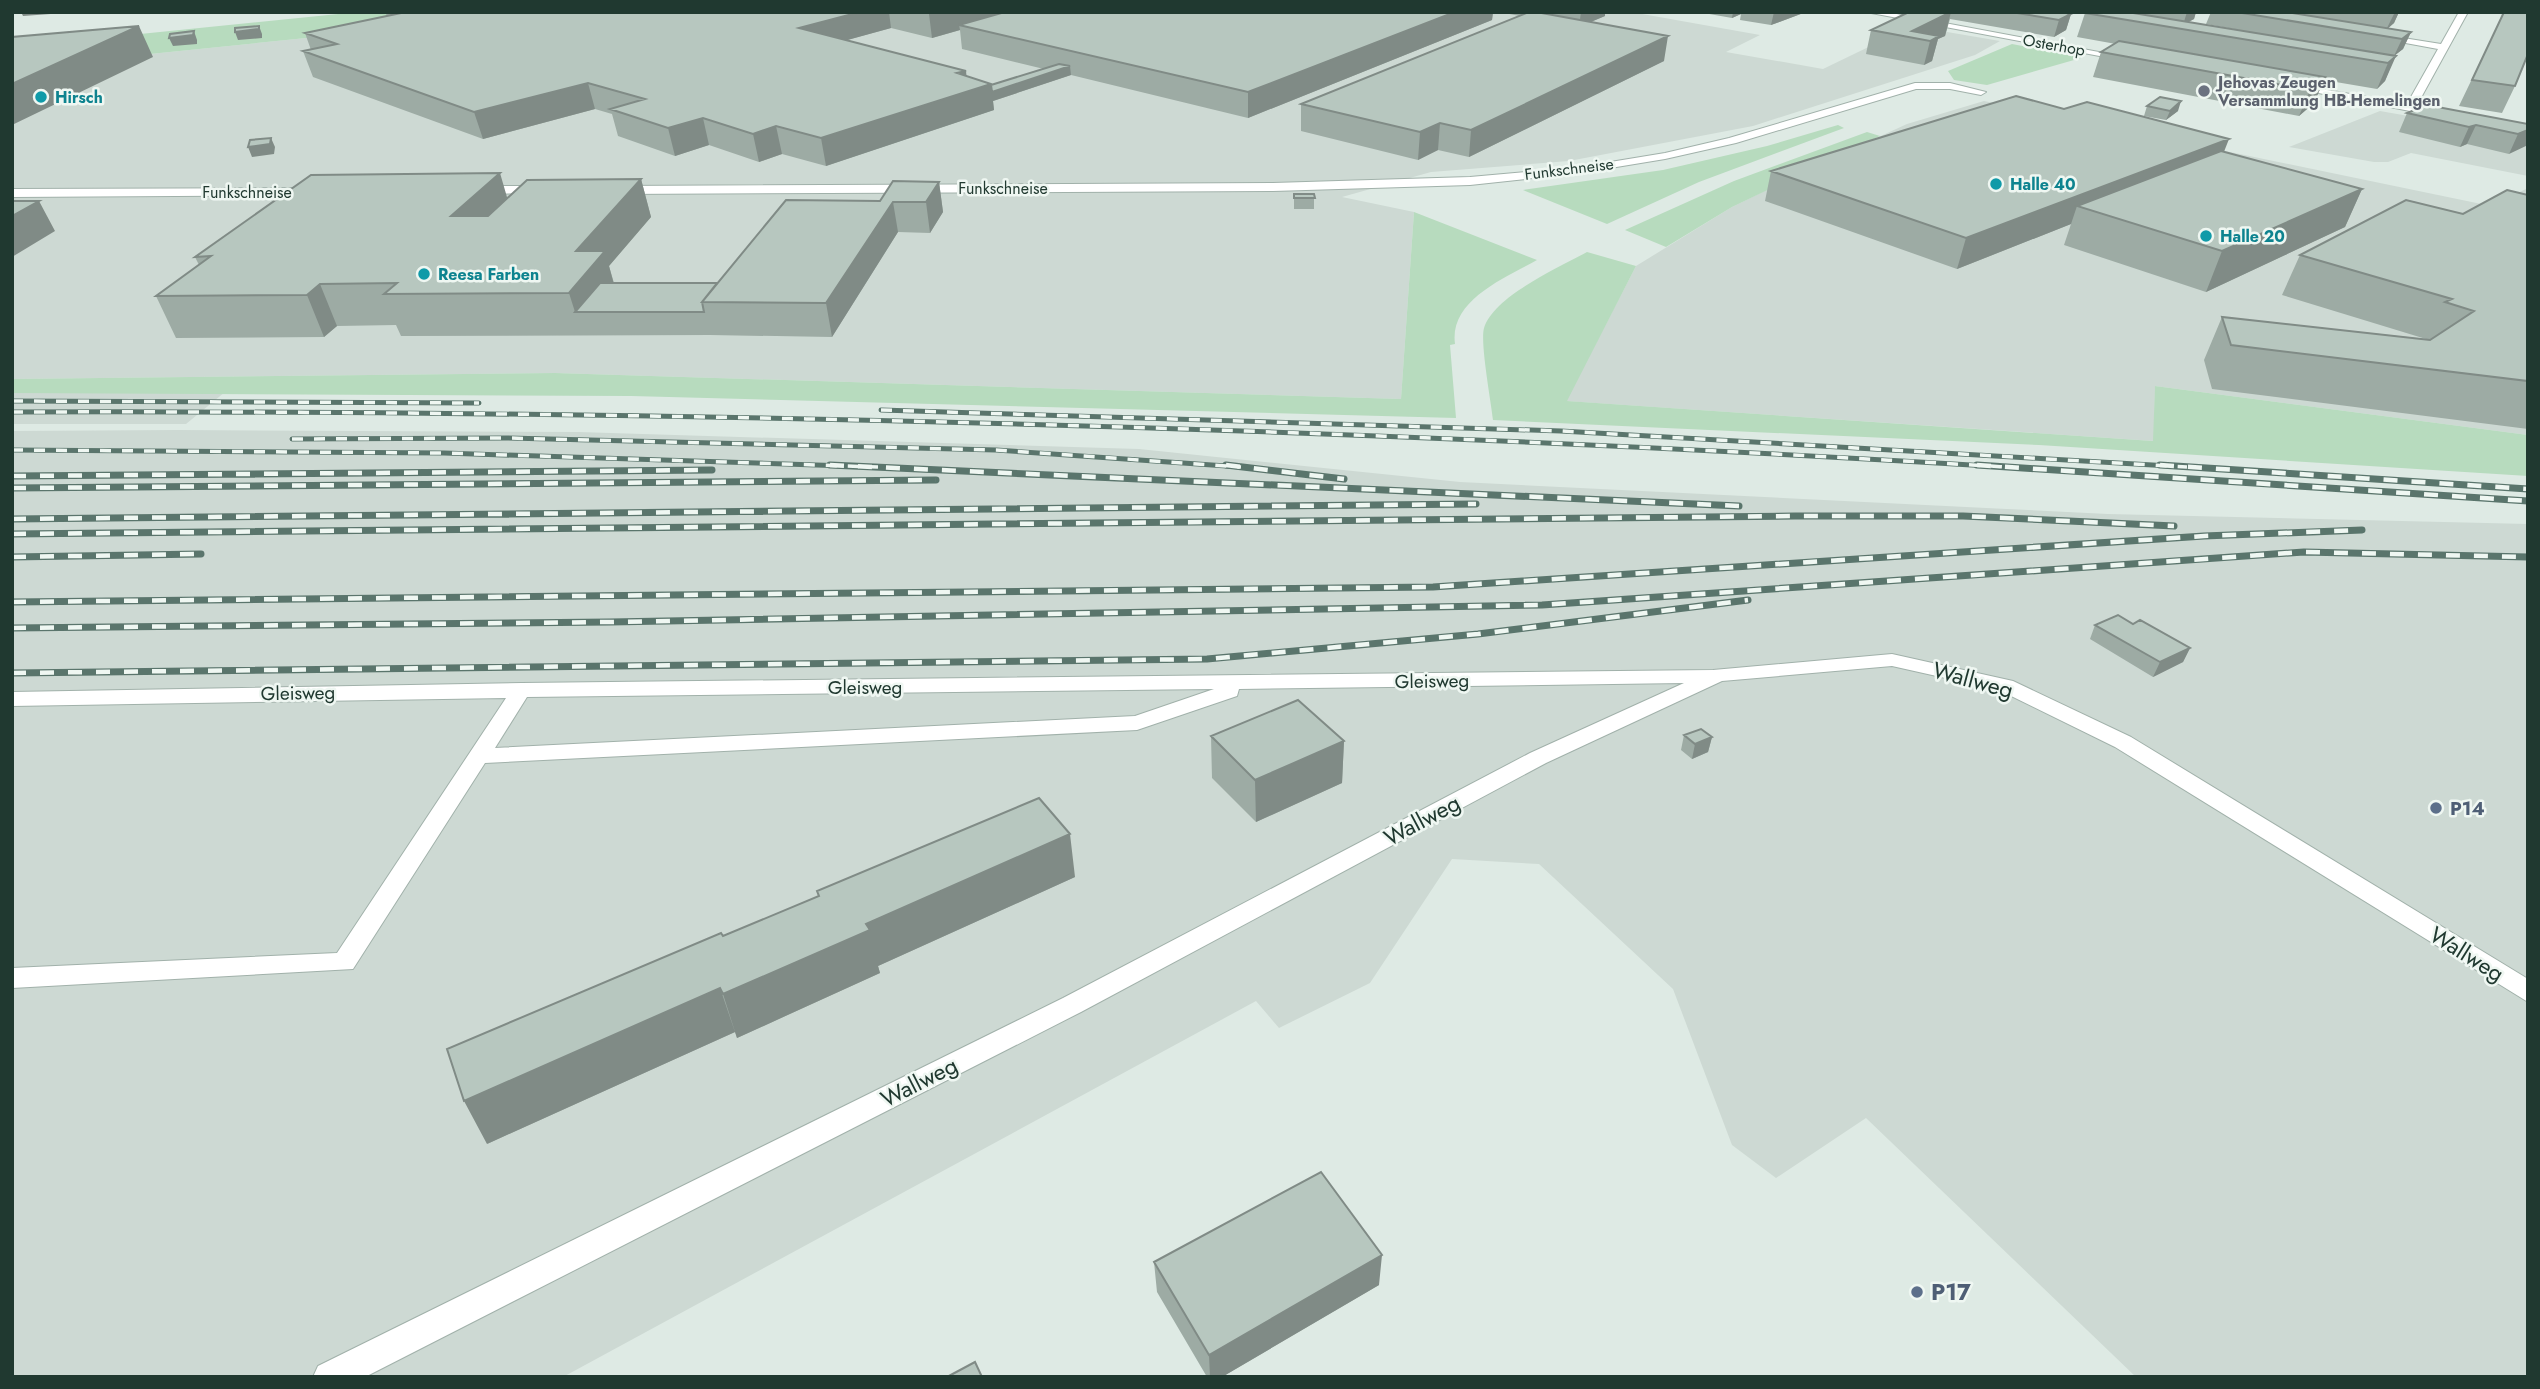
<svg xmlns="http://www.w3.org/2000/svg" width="2540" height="1389" viewBox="0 0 2540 1389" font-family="Jost,sans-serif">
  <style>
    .built { fill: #cdd9d3 }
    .green { fill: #b7dbbe }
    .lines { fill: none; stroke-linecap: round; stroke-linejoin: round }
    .minor-casing { stroke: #a1b1aa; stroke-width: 2 }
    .minor { fill: #fff; fill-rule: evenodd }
    .rail-far1-casing { stroke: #5a756c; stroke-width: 5 }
    .rail-casing { stroke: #5a756c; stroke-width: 7 }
    .rail-far1 { stroke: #eff7f2; stroke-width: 3.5; stroke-dasharray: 11; stroke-linecap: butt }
    .rail { stroke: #eff7f2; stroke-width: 4.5; stroke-dasharray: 14; stroke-linecap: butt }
    .wall { fill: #9daba4; fill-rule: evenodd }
    .shaded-wall { fill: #808b86 }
    .building { fill: #b7c7bf; stroke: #808b86; stroke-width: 2 }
    .worship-dot { fill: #6b7280; stroke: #eff7f2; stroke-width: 2.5 }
    .culture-dot { fill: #0f9aa8; stroke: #eff7f2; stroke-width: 2.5 }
    .service-dot { fill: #5c6f8a; stroke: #eff7f2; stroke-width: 2.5 }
    .labels { text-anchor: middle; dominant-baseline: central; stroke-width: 5; stroke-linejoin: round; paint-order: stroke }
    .far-street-label { font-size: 16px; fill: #203930; stroke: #eff7f2 }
    .far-worship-label { font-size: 16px; font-weight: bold; fill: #5b616d; stroke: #eff7f2; text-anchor: start }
    .far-culture-label { font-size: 16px; font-weight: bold; fill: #0d838f; stroke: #eff7f2; text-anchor: start }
    .street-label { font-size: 19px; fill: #203930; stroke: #eff7f2 }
    .service-label { font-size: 19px; font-weight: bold; fill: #4e5e75; stroke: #eff7f2; text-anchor: start }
    .near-street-label { font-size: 23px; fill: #203930; stroke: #eff7f2 }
    .near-service-label { font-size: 23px; font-weight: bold; fill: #4e5e75; stroke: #eff7f2; text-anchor: start }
  </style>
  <rect width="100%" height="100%" fill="#deeae4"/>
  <!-- built -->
  <path class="built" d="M463,12H1631L1760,35L1726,52L1823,69L1912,26L2000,41L1975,55L1753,126L1569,161L1431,172L1342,197L1414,212L1401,399L555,373L12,379V68L346,34Z
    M1984,101L2491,206L2528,188V435L2155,386L2154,441L1566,401L1636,266L1732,207L1826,161L1907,124Z
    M2380,111L2528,137V176L2411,153L2388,162H2374L2289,147Z
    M225,392L186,424H12V393Z
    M178,430L578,432L1139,449L1460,482L2108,514L2528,524V1377H2136L1866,1118L1776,1178L1732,1145L1673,989L1539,864L1452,859L1370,983L1279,1028L1256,1001L563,1377H12V431Z"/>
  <!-- green -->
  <path class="green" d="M358,12H463L346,34L12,68V47Z
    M2012,44L2081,57V58L1987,85L1954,80L1948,71Z
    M1838,125L1844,128L1699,182L1607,224L1523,190L1663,170L1767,146Z
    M1867,132L1880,136L1732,207L1666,247L1625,230L1734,181Z
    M1414,212L1537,260C1505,278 1449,300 1455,344L1450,345L1456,418L631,396L12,393V379L555,373L1401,399Z
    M1587,252L1636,266L1567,401L2153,441L2155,386L2528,435V476L2039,445L1493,420C1491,401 1480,343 1484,328C1494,296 1558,268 1587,252Z"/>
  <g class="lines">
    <defs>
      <path id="minor" d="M1866,12H1886L2131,58L2126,61Z
        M2459,12H2468L2417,105L2448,111V115L2410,111L2288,87L2293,84L2407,104L2438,49L2373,37L2378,34L2441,44Z
        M1915,83H1950L1986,92L1981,95L1950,89H1916L1736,143L1665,159L1580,173L1470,185L1273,191L616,194L610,190L616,186L1273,183L1470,177L1580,167L1665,153L1729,138Z
        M542,186L548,190L546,193L476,194L470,190L476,186Z
        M319,188L321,191L315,195L12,197V189Z
        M1892,654L2013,681L2131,737L2528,979V1002L2115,747L1999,690L1892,666L1722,681L1546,763L1081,1012L365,1377H313L318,1366L1063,998L1530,753L1684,683L1239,689L1237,696L1137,730L485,763L353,969L12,988V968L337,953L506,698L12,706V692L522,683L1713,670ZM1214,689L1135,716L495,748L527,697Z"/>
    </defs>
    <!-- minor casing -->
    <use href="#minor" class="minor-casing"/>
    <!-- minor -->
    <use href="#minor" class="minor"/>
    <defs>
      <path id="rail-far1" d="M12,401L479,403
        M881,410L1561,431L2187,467
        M12,412C677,410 1342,427 2006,467
        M292,439L507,438L996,450L1241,467
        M12,450L444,453L878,467"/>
      <path id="rail" d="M830,465L1739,506
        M1226,465L1344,479
        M1977,465L2528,501
        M2160,465L2528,489
        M12,476L712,470
        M12,488L936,480
        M12,519L1476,504
        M12,534L1795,516H1963L2174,526
        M12,557L201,554
        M12,602L1433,587L2204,536L2362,530
        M12,628L610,622L1542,605L2304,552L2528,557
        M12,673L1207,659L1478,634L1748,600"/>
    </defs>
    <!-- rail-far1 casing -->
    <use href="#rail-far1" class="rail-far1-casing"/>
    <!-- rail casing -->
    <use href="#rail" class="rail-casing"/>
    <!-- rail-far1 -->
    <use href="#rail-far1" class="rail-far1"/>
    <!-- rail -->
    <use href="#rail" class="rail"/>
  </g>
  <!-- wall -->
  <path class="wall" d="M385,12H1493L1492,20L1248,118L1071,75L993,101L994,110L826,166L782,154L759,162L709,145L675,156L618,136L612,114L595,109L483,139L313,77L303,51L311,50L305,33L387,16ZM891,28L932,38L960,30L962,49L1044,69L991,85V84L966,76L847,40Z
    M1499,12H1605V16L1590,22L1664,61L1469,157L1438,150L1418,160L1301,131V104L1520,16Z
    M1698,12H1806L1771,25L1740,20L1741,14L1732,18Z
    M1909,12H2061L2071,14L2066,30L2054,37L1950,19L1945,36L1938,39L1932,61L1924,65L1866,54L1871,30Z
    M2087,12H2196L2194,19L2188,22L2273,36L2206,24L2211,12H2399L2394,23L2387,29L2411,32L2403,49L2395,55L2385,81L2377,89L2324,80L2314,103L2299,116L2093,77L2101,52L2116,44L2077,37L2085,13Z
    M2504,12L2515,86L2502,113L2459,106Z
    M2147,106L2178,111L2166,120L2144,116Z
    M2407,113L2528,124L2509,154L2467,144L2460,147L2399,132Z
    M2224,152L2362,189L2345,227L2206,292L2064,245L2071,224L1957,269L1765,201L1771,171Z
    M641,179L651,217L609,266L614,283H717L880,201L939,182L943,212L930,233L898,232L832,337L710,335L401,336L396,325L337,326L324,337L176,338L156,296L199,265L195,257L507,198Z
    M1294,194H1314V209H1294Z
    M2528,195V429L2212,389L2204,360L2222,317L2426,339L2282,295L2300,255L2463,214Z
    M2095,625L2190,648L2183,662L2153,677L2090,639Z
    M1684,735L1712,737L1708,752L1692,759L1681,750Z
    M1211,736L1344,741L1342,783L1256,822L1212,778Z
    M1075,877L878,966L880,973L737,1038L735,1032L487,1144L818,896L817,891Z
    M1154,1262L1379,1285L1222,1377H1207L1157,1292Z"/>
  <!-- shaded-wall -->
  <path class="shaded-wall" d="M21,12H78L23,16Z
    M860,12H889L891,28L804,52L799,28Z
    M936,12H1023L959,25L960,30L932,38L929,14Z
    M1455,12H1493L1492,20L1248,118V92Z
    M1581,12H1605V16L1579,27Z
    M1733,12H1742L1741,14L1732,18Z
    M1774,12H1806L1771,25Z
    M1951,12L1945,36L1938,39L1932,61L1924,65L1930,41L1912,31Z
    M2187,12H2196L2194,19L2183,25Z
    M2395,12H2399L2394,23L2386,30Z
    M2071,14L2066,30L2054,37L2059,20Z
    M139,26L153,57L12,125V83Z
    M259,26L262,34V38L238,40L235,32Z
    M194,31L197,40V44L173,46L169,38Z
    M2411,32L2403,49L2394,56L2402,39Z
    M1668,36L1664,61L1469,157L1471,130Z
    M2396,56L2385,81L2377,89L2388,63Z
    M1070,66L1071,75L993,101L994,110L826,166L821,138L957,73L966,71L968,91L991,84L992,92Z
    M2325,77L2314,103L2299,116L2310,90Z
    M588,83L595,109L483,139L474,112Z
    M2181,101L2178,111L2166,120L2170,111Z
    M703,118L709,145L675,156L668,128Z
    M1440,123L1438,150L1418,160L1420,132Z
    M2476,125L2467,144L2460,147L2469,127Z
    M776,126L782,154L759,162L753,134Z
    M2528,130V145L2509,154L2518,134Z
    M271,138L275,147L274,154L252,157L248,147Z
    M2229,139L2218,167L2077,206L2071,224L1957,269L1966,238Z
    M500,173L511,211L464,256L451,216Z
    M641,179L651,217L609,266L616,292L575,312L569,293L576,251Z
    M939,182L943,212L930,233L926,202Z
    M2362,189L2345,227L2206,292L2222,251Z
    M39,201L55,231L12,257V216Z
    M893,202L898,232L832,337L826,303Z
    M320,284L337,326L324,337L307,295Z
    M2190,648L2183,662L2153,677L2160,662Z
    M1712,737L1708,752L1692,759L1695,744Z
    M1344,741L1342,783L1256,822L1255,780Z
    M1070,834L1075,877L878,966L880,973L737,1038L723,994L866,924Z
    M720,988L735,1032L487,1144L464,1101Z
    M1382,1255L1379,1285L1222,1377H1210L1209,1355Z"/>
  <!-- building -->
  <path class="building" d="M406,12H860L799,28L966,71L957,73L991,84L821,138L776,126L753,134L703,118L668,128L610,109L645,99L588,83L474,112L303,51L337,44L305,33Z
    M1005,12H1455L1248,92L959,25Z
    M1529,12H1536L1668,36L1471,130L1440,123L1420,132L1301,104Z
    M1909,12H1951L1912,31L1939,36L1930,41L1871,30Z
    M2011,12H2061L2071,14L2059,20Z
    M2087,12H2127L2396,56L2388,63L2085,13Z
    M2236,12H2286L2411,32L2402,39Z
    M2504,12H2528V54L2515,86L2472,80Z
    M139,26L12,84V37Z
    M259,26V29L235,32V28Z
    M194,31L193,35L169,38L170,34Z
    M2119,41L2325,77L2310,90L2101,52Z
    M1059,64L1070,66L992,92L991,85Z
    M2016,96L2064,109L2087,102L2229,139L1966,238L1771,171Z
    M2160,97L2181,101L2170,111L2147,106Z
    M2427,105L2528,124V130L2518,134L2476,125L2469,127L2407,113Z
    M271,138L270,144L248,147L250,140Z
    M2221,151L2362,189L2222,251L2077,206Z
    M500,173L451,216H488L527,180L641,179L576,251H605L569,293L384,294L397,283L320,284L307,295L156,296L211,256L195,257L311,175Z
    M893,181L939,182L926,202H893L826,303L702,302L786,200L880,201Z
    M2507,190L2528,195V381L2231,345L2222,317L2430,340L2474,311L2445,302L2452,299L2300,255L2406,200L2463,214Z
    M1294,194H1314L1315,198H1294Z
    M12,201H39L12,216Z
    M600,283H717L702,302L704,312H575Z
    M2118,615L2133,624L2140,620L2190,648L2160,662L2095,625Z
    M1298,700L1344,741L1255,780L1211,736Z
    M1701,729L1712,737L1695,744L1684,735Z
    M1039,798L1070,834L866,924L870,930L723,994L720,988L464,1101L447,1049L721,933L723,936L819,896L817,891Z
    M1321,1172L1382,1255L1209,1355L1154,1262Z
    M975,1362L982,1377H947Z"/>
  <!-- markers -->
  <circle class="worship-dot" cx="2204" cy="91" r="7"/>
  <g class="culture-dot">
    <circle cx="41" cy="97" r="7"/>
    <circle cx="1996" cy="184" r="7"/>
    <circle cx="2206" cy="236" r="7"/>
    <circle cx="424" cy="274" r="7"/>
  </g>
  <g class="service-dot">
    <circle cx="2436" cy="808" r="7"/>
    <circle cx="1917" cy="1292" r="7"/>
  </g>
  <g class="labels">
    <!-- far-street labels -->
    <g class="far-street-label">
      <text transform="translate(2054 45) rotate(10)">Osterhop</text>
      <text transform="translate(1569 169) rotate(-7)">Funkschneise</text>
      <text x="1003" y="188">Funkschneise</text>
      <text x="247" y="192">Funkschneise</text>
    </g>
    <!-- far-worship labels -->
    <g class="far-worship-label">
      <text x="2218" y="82">Jehovas Zeugen<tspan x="2218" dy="18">Versammlung HB-Hemelingen</tspan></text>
    </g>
    <!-- far-culture labels -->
    <g class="far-culture-label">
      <text x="55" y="97">Hirsch</text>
      <text x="2010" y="184">Halle 40</text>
      <text x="2220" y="236">Halle 20</text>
      <text x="438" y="274">Reesa Farben</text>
    </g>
    <!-- street labels -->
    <g class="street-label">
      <text transform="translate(1432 681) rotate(-1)">Gleisweg</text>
      <text x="865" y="687">Gleisweg</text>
      <text transform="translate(298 693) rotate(-1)">Gleisweg</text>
    </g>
    <!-- service labels -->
    <g class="service-label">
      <text x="2450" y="808">P14</text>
    </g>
    <!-- near-street labels -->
    <g class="near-street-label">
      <text transform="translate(1973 680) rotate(15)">Wallweg</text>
      <text transform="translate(1422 820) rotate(-28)">Wallweg</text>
      <text transform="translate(2467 954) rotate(32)">Wallweg</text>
      <text transform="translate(919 1082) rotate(-27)">Wallweg</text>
    </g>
    <!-- near-service labels -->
    <g class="near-service-label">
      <text x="1931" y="1292">P17</text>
    </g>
  </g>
  <!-- border -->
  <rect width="2540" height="1389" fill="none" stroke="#203930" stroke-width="28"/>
</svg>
